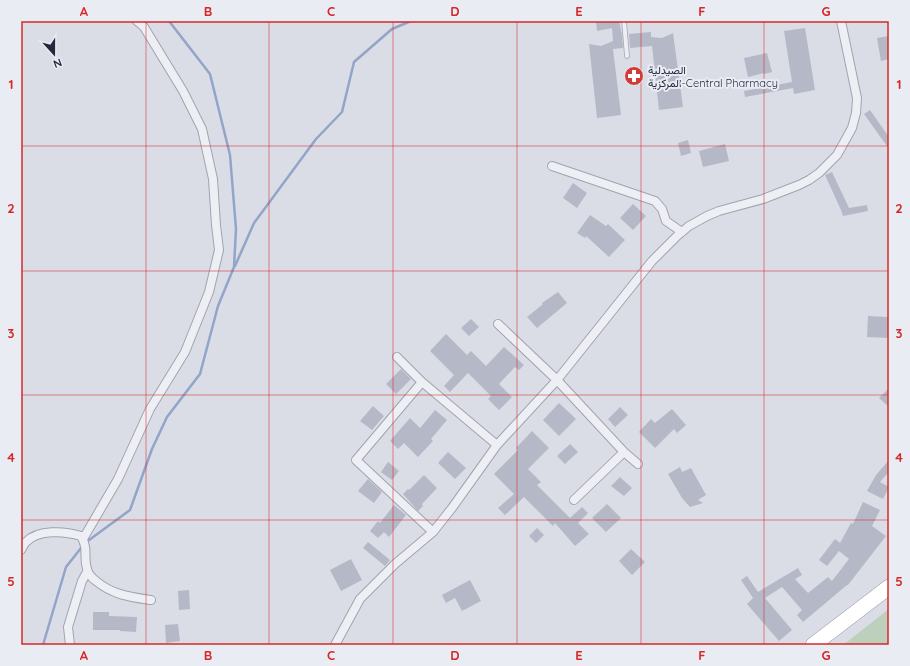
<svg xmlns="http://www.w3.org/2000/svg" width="910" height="666" viewBox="0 0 910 666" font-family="Quicksand,Vazirmatn,sans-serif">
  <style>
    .green { fill: #bdd0bb }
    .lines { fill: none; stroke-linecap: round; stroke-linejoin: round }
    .stream { stroke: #93a4c9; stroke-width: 2.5 }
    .building { fill: #b5b8c6 }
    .lane-casing { stroke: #a0a3b0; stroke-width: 5.5 }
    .street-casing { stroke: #a0a3b0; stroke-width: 10 }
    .highway-casing { stroke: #82889d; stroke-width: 16 }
    .lane { stroke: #edeff4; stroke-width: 4 }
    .street { stroke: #edeff4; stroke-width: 8 }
    .highway { stroke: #fff; stroke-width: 15 }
    .grid { fill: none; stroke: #d62828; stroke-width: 1; stroke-opacity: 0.55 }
    .labels { text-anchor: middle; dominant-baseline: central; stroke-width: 4; stroke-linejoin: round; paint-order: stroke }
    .poi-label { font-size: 11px; fill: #24293c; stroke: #eaecf4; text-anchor: start }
    .neatline { fill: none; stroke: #d62828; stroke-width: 1.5 }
    .grid-label { font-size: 13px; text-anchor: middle; font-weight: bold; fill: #d62828 }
  </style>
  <rect width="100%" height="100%" fill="#dbdde6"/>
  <!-- green -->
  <path class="green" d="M889,609V645H843Z"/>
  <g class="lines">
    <!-- stream -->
    <path class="stream" d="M235,266L254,223L316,139L342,112L354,62L392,29L411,21
      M43,645L66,567L85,543L130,510L152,449L167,417L200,374L218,306L234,267L236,229L230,155L210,74L169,21"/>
  </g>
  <!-- building -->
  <path class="building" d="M596,21H619L622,35L623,48L613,49L621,115L597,118L589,44L601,46L613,41L612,28L597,31Z
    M805,28L815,90L794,94L793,88L745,97L744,91L792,82L784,31Z
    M651,32V37L662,38L673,33L683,107L659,110L652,46L630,48L629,34Z
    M889,36V59L881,61L877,38Z
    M767,53L772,72L764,74V73L748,77L744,58Z
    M870,110L889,137V149L864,114Z
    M688,140L691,153L681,156L678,143Z
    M725,144L729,161L703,167L699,151Z
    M832,172L849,208L867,205L868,211L843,216L841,210L825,175Z
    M573,183L587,193L577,208L563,198Z
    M633,204L646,216L633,230L620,218Z
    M590,215L606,226L608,224L625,240L609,257L586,236L585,238L577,233Z
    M558,292L567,303L537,328L527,317L543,304L542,303Z
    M868,316L889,317V338L867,337Z
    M471,319L479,327L469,336L461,328Z
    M446,334L467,355L471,351L486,366L504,347L524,365L519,370L515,367L499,384L512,397L499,410L488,399L491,396L468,373L450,392L444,386L454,375L430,351Z
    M401,369L411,379L396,394L386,384Z
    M889,388V407L879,398Z
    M559,403L576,419L559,436L543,420Z
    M373,406L384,416L372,430L360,421Z
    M620,407L628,415L615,427L608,419Z
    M672,409L686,425L677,433L674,429L655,448L639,432L651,419L655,423Z
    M435,410L447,420L431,439L433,441L418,457L404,443L398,449L390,441L410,418L420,428Z
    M532,431L549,448L528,469L541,482L537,485L570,518L582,507L588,513L578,523L589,534L575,546L555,523L553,526L524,497L505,515L498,508L514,494L494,474L518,450L516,448Z
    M570,444L578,452L565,464L557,456Z
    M448,452L466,468L455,479L438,463Z
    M889,460V472L880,482L889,487L883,499L867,491L876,475Z
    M388,462L399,471L392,480L381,472Z
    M680,467L682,472L691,468L706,495L698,500L703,503L690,507L682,498L668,474Z
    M424,475L437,488L422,504L423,506L418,511L403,494L408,489L409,490Z
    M620,477L632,488L624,496L611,486Z
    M368,479L382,492L374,503L358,491Z
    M863,502L880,510L872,526L886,536L848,585H847L803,622L797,615L802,610L782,587L765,598L792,630L779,641L747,604L753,598L741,580L747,576L758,592L798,568L802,575L795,579L808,593L828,577L832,581L849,559L839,551L827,566L819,560L835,539L840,543L851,523L853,524Z
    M607,504L621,518L606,532L592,518Z
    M394,505L406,515L389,537L384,532L378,538L370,531L378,521L380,523Z
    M537,528L544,535L536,543L529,536Z
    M368,542L390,560L385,566L363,548Z
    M631,549L645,562L632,575L619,561Z
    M351,559L362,580L341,591L330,570Z
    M470,580L481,601L462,611L455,598L446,603L442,595Z
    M189,590L190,609L179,610L178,591Z
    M93,612H109V616L137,617L136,632L120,631V630H93Z
    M178,624L180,641L166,643L165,625Z"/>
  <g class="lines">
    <defs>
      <path id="lane" d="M624,21L627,56"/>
      <path id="street" d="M552,166L655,201L662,209L666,221L682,232
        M498,324L557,380L624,452L638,464
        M397,357L422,382L497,445
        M422,382L356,460L433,532
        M574,500L624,452
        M83,539L118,479L150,409L185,352L209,292L219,250L216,225L213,179L202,129L183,91L144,27L137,21
        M21,550C22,548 24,544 26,542C38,529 65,531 81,536C89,550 83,555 87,569C88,574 92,578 96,581C113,595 130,597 151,600
        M70,645L68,627L82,581L87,572
        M335,645L360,599L395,564L433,532L452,508L497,445L557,380L652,261L677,236L689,226L707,216L719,211L763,199L799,185L809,180L819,173L837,155L852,128L856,113L857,98L841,21"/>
      <path id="highway" d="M813,645L889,587"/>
    </defs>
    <!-- lane casing -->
    <use href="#lane" class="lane-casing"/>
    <!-- street casing -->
    <use href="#street" class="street-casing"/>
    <!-- highway casing -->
    <use href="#highway" class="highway-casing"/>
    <!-- lane -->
    <use href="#lane" class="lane"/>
    <!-- street -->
    <use href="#street" class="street"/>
    <!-- highway -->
    <use href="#highway" class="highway"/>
  </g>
  <!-- grid -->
  <path class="grid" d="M146,21V645M269,21V645M393,21V645M517,21V645M641,21V645M764,21V645M21,146H889M21,271H889M21,395H889M21,520H889"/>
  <!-- icons -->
  <defs>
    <symbol id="pharmacy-disc" viewBox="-11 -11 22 22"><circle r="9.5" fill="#d33b37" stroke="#eaecf4"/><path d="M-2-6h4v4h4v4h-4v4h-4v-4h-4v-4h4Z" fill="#fff"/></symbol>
  </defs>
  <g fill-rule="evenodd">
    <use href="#pharmacy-disc" x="623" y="65" width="22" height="22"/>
  </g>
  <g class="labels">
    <!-- poi labels -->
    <g class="poi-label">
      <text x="648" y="70">الصيدلية<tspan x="648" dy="13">المركزية-Central Pharmacy</tspan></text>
    </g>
  </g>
  <!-- border -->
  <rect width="910" height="666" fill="none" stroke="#eaecf4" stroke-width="44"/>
  <!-- north arrow -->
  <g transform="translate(54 54) rotate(159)" stroke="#eaecf4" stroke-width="3" paint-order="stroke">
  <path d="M0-3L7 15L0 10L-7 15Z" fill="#24293c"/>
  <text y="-6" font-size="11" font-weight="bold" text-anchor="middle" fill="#24293c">N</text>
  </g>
  <rect x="22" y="22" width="866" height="622" class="neatline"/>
  <g class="grid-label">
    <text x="84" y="16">A</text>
    <text x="208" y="16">B</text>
    <text x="331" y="16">C</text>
    <text x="455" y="16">D</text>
    <text x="579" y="16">E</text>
    <text x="702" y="16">F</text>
    <text x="826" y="16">G</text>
    <text x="11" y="89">1</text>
    <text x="899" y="89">1</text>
    <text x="11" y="213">2</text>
    <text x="899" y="213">2</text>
    <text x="11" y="338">3</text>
    <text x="899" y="338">3</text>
    <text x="11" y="462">4</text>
    <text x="899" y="462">4</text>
    <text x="11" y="586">5</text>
    <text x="899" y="586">5</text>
    <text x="84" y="660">A</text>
    <text x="208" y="660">B</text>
    <text x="331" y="660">C</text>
    <text x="455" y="660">D</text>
    <text x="579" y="660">E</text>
    <text x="702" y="660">F</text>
    <text x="826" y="660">G</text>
  </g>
</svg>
